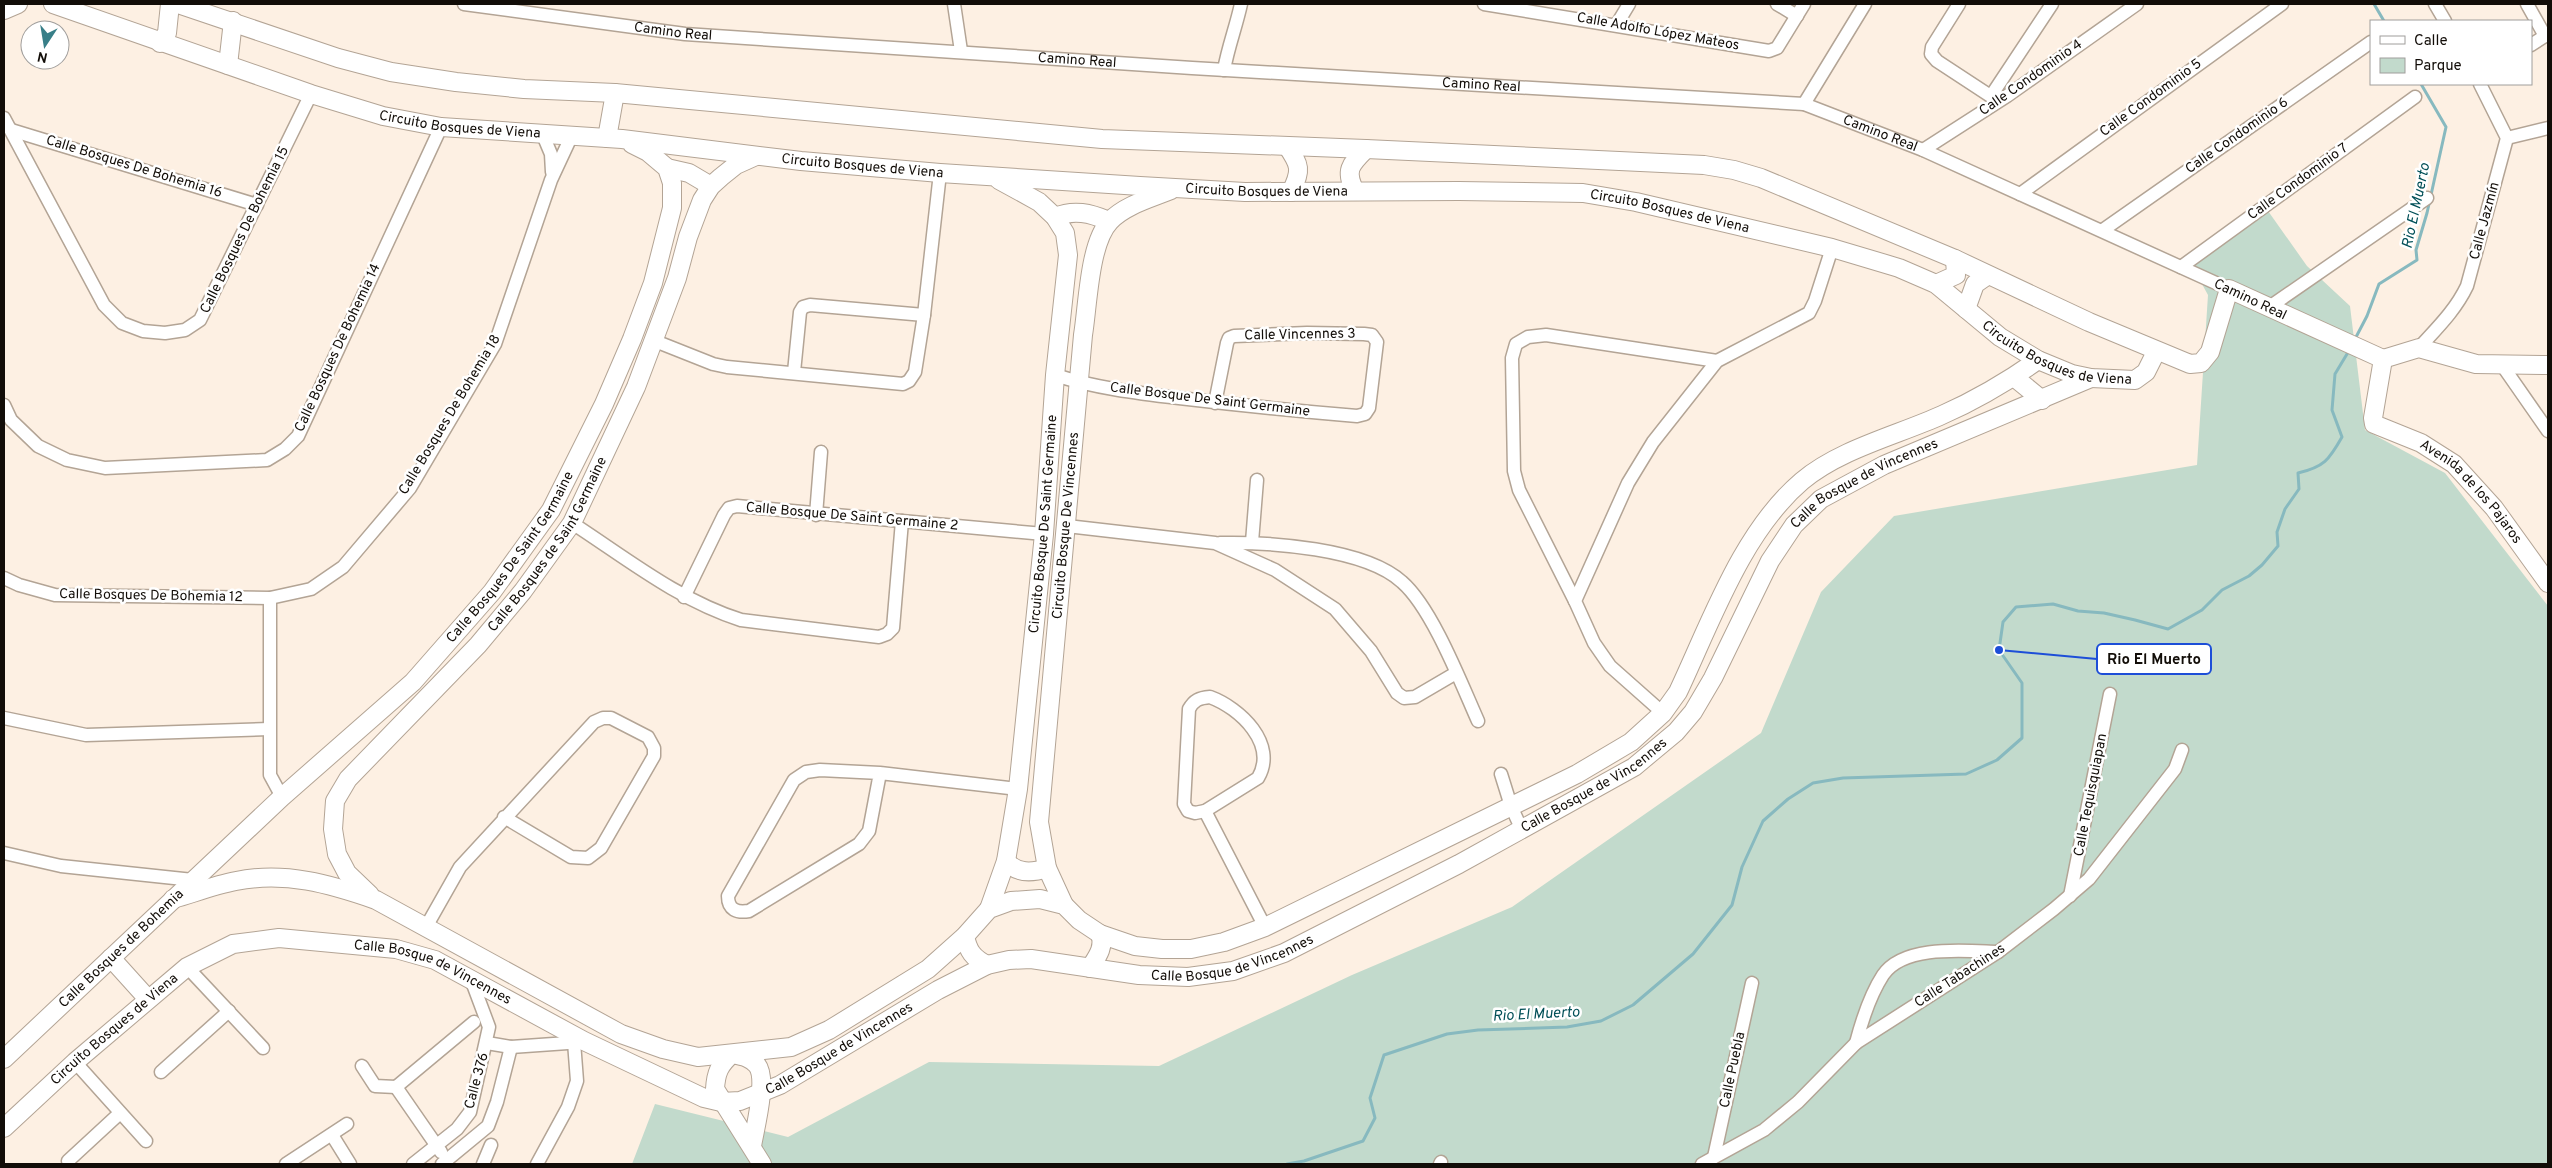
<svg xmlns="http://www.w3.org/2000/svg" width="2552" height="1168" viewBox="0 0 2552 1168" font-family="Overpass,sans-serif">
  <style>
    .green { fill: #c2dacc }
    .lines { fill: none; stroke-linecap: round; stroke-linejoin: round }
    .stream { stroke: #87b9bf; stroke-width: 3 }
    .street-casing { stroke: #b3a495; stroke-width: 15 }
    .secondary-casing { stroke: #b3a495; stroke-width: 20 }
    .street { stroke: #fff; stroke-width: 12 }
    .secondary { stroke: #fff; stroke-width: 18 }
    .labels { text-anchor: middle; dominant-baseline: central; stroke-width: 5; stroke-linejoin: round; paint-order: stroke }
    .street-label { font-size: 14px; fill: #120d08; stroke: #fff }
    .water-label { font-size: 15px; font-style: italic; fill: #014f57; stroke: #fff }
    .leader { fill: none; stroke: #1d4ed8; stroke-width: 2 }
    .callout-dot { fill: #1d4ed8; stroke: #fff; stroke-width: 2 }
    .callout { fill: #fff; stroke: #1d4ed8; stroke-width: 2 }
    .callout-label { font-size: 15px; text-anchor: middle; font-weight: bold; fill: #120d08 }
  </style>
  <rect width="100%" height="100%" fill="#fdf0e3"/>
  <!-- green -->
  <path class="green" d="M2261,201L2307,266L2350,306L2365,430L2445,473L2548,606V1164H632L655,1104L788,1137L929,1062L1159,1066L1352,975L1512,907L1761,733L1821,592L1894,516L2197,465L2208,295L2186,255Z"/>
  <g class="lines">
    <!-- stream -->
    <path class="stream" d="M2374,4L2384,21
      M2355,339L2367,316L2379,284L2417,260L2416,250L2427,213L2446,127L2421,84
      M1287,1164L1304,1161L1363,1141L1375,1118L1370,1098L1384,1055L1447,1034L1478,1030L1567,1027L1601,1021L1633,1005L1693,954L1732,905L1742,867L1763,821L1788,799L1813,783L1843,778L1966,774L1997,760L2022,738V683L1999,650L2003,622L2016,607L2053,604L2078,611L2104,613L2135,620L2168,629L2202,610L2222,590L2249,576L2262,565L2278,546L2277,532L2285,509L2299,489L2298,473C2324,467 2329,460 2342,437L2332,410L2335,374L2350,349"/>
    <defs>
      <g id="street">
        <path id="s1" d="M464,4L685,34L1192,68L1804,104L1923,150L2229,289"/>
        <path d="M954,4L961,51"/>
        <path d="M1484,4L1769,51L1777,48L1804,4"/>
        <path d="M1777,4L1797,16"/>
        <path d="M1959,4L1932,47L1931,54L1937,61L1998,101"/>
        <path d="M2435,4L2445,21"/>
        <path d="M2527,4L2545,36"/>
        <path d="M1617,24L1629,4"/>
        <path d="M2531,45L2548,34"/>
        <path d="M1224,70C1228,47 1236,27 1241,4"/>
        <path d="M1991,96L2052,4"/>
        <path d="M1804,104L1865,4"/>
        <path d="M4,118L104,305L122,323L143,331L165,333L185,330L200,320L311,94"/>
        <path d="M11,130L257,205"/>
        <path d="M543,135L551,154L552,172"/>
        <path d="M2507,138L2548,128"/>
        <path d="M1923,150L2007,96L2137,4"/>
        <path d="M2020,194L2282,4"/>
        <path d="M2103,230L2371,42"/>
        <path d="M2181,267L2415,97"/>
        <path d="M2268,308L2427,198"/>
        <path d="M655,341L713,364L727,367L903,384L909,381L915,372L924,315L940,173"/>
        <path d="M2419,348C2437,328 2455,311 2467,286L2507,138L2480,84"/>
        <path d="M2502,365L2548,431"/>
        <path d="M794,372L800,312L803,307L810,305L924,315"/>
        <path d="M1055,375C1095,388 1137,393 1179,398C1238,405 1298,411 1357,416L1365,414L1369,408L1377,342L1372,335L1364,334L1307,333L1234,336L1229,338L1227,343L1215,403"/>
        <path d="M4,405L11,420L38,446L67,460L105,468L267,460L285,449L298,436L441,127"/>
        <path d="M816,515L821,452"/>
        <path d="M572,523C626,558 678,600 741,620L879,637L887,634L893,628L902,521"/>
        <path d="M1067,526L1215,543L1275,570L1335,609L1371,651L1397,693L1404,698L1415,697L1456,673"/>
        <path d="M1252,542L1257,480"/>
        <path d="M1220,543C1269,542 1365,548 1402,582C1432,608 1461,683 1478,721"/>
        <path d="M4,578L19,585L55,595L270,598L311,589L343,567L410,488L495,344L551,180L571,137"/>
        <path d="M684,597L724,515L729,508L737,506L1044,534"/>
        <path d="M270,598V775L282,797"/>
        <path d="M1575,601L1519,490L1514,471L1512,358L1516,344L1528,337L1546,335L1717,361"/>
        <path d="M1210,697C1240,708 1278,744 1258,778L1205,811L1195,813L1188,811L1184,804L1189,709C1194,700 1199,698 1210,697Z"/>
        <path d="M1663,713L1610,666L1594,643L1575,601L1628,483L1653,442L1717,361L1809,313L1815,301L1832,248"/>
        <path d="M4,718L86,735L269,729"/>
        <path d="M880,773L869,831L859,844L749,911C737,913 728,910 728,896L794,780L806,772L820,770L880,773L1018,789"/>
        <path d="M1501,774L1511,806L1521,828"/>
        <path d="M1205,811L1265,927"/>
        <path d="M4,853L61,866L193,880"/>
        <path d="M2070,896L2110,694"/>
        <path d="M426,927L460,867L594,722L603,718H611L648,737L654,748V756L601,848L588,858L571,857L504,817"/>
        <path d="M187,967L263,1048"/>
        <path d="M487,1043L511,1047L582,1042"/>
        <path d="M1856,1043C1862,1020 1870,995 1883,975C1904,944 1966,951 1998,952"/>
        <path d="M75,1062L146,1141"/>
        <path d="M362,1066L375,1086L396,1087L474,1022"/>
        <path d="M161,1072L229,1011"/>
        <path d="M396,1087L441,1152"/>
        <path d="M332,1135L350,1164"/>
        <path d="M1714,1157L1752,983"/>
        <path d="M68,1161L120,1113"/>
        <path d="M286,1164L347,1124"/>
        <path d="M413,1164L457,1129L470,1112L489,1027L471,979"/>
        <path d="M442,1164L488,1126L497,1102L511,1047"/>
        <path d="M483,1164L491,1145"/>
        <path d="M537,1164L568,1107L577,1081L574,1042"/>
        <path d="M1440,1164L1441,1162"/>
        <path d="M1702,1164L1764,1130L1798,1102L1856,1043L1998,952L2054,909L2089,879L2175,769L2182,750"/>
      </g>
      <g id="secondary">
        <path id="s2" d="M53,4L311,94L383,116L441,127L622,139L801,161L940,173L1140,186L1245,192L1459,191L1583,193L1636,202L1832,248L1899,268L1936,284L2000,337L2038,360L2072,374L2091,378L2135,380L2146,372L2156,352"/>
        <path id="s3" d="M178,4L338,58L391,72L456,82L524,89L615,93L1102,139L1366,149L1704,165L1734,170L1761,178L1955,259L2089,322L2190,364L2201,363L2210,352L2229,289L2383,359L2373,418L2374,424L2421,443L2454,464L2494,508L2548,583"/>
        <path d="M4,10L18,4"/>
        <path d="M160,43L167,33L170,4"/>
        <path d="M228,65L233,21"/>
        <path d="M607,138L615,93"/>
        <path d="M1287,146C1300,165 1302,170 1291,192"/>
        <path d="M667,168L689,173L711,186"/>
        <path d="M1355,191C1344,170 1351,164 1366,149"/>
        <path d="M1055,217C1074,209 1090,213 1109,221"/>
        <path d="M1936,284L1956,275L1955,259"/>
        <path d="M1966,309L1975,284L1988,275"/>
        <path d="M2383,359L2419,348L2476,364L2548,365"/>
        <path d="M2014,377L2042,400"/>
        <path d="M1006,861C1017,874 1032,873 1047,868"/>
        <path id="s4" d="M370,895L347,873L337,854L333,829L335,801L348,779L478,645L523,591L572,523L636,387L677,278L688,237L702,200L711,186L721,177L736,165L756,156"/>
        <path d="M173,899C194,893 215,885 236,881C285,871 330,884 376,900L621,1034L663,1049L698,1057L791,1047L829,1030L928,969L965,936L989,909L1011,901L1040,899L1064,905L1079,920L1100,934L1135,946L1162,949H1191L1224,942L1265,927L1577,774L1631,742L1663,713L1678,692C1711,622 1742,532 1802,481C1840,449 1898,435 1942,415C1976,400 2008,381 2038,360"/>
        <path id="s5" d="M1064,905L1047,868L1039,822L1083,335C1088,305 1089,243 1110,221C1125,205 1152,198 1171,190"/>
        <path id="s6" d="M989,909L1006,861L1018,789L1044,534L1055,375L1068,255L1065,233L1055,217L1039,202L999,180"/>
        <path d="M965,936C968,951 973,958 987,965"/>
        <path d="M111,958L148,999"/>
        <path d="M1090,968C1097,957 1105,947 1100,934"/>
        <path id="s7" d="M4,1059L282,797L413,682L492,592L551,510L604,404L632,339L653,283L672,208V183L667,168L648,152L632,144"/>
        <path id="s8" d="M4,1128L75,1062L187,967L233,944L279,938L396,949L435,960L584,1041L704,1098L721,1102L740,1101L780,1085L938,990L987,965L1009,960L1031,959L1139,975L1188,977L1233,971L1284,953L1459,864L1634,767L1676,732L1693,712L1713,678L1770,561L1794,525L1821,499L1884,465L2091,378"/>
        <path d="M752,1146C755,1128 768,1079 757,1065C750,1057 742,1056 732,1054C719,1065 716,1073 715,1089L762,1164"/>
      </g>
    </defs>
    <!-- street casing -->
    <use href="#street" class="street-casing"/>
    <!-- secondary casing -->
    <use href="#secondary" class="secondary-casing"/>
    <!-- street -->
    <use href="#street" class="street"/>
    <!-- secondary -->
    <use href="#secondary" class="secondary"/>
  </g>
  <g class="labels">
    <!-- street labels -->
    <g class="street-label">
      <text stroke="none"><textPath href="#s1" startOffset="211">Camino Real</textPath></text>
      <text transform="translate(1658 32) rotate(10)">Calle Adolfo López Mateos</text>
      <text stroke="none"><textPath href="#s1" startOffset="616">Camino Real</textPath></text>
      <text transform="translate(2031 78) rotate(-35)">Calle Condominio 4</text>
      <text stroke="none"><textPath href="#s1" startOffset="1021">Camino Real</textPath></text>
      <text transform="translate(2151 98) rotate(-36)">Calle Condominio 5</text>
      <text stroke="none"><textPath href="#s2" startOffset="426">Circuito Bosques de Viena</textPath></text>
      <text stroke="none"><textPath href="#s1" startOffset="1426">Camino Real</textPath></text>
      <text transform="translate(2237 136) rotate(-35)">Calle Condominio 6</text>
      <text stroke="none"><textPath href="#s2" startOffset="831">Circuito Bosques de Viena</textPath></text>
      <text transform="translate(134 167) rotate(17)">Calle Bosques De Bohemia 16</text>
      <text transform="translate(2298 182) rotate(-36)">Calle Condominio 7</text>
      <text stroke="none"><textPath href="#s2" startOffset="1236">Circuito Bosques de Viena</textPath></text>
      <text stroke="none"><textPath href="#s2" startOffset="1641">Circuito Bosques de Viena</textPath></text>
      <text transform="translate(2485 221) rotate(-75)">Calle Jazmín</text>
      <text transform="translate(245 230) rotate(-64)">Calle Bosques De Bohemia 15</text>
      <text transform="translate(2250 300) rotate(25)">Camino Real</text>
      <text transform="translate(1300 335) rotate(-1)">Calle Vincennes 3</text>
      <text transform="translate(338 348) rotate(-65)">Calle Bosques De Bohemia 14</text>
      <text stroke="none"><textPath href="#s2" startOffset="2061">Circuito Bosques de Viena</textPath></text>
      <text transform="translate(1210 400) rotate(7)">Calle Bosque De Saint Germaine</text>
      <text transform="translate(450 415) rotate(-59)">Calle Bosques De Bohemia 18</text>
      <text stroke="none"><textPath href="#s8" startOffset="2196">Calle Bosque de Vincennes</textPath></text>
      <text stroke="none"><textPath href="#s3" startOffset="2514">Avenida de los Pajaros</textPath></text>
      <text transform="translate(852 517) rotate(5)">Calle Bosque De Saint Germaine 2</text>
      <text stroke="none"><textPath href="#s6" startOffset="390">Circuito Bosque De Saint Germaine</textPath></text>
      <text stroke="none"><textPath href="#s5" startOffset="385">Circuito Bosque De Vincennes</textPath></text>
      <text stroke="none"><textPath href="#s4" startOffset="442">Calle Bosques de Saint Germaine</textPath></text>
      <text stroke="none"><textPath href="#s7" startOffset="715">Calle Bosques De Saint Germaine</textPath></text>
      <text transform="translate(151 596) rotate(1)">Calle Bosques De Bohemia 12</text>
      <text stroke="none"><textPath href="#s8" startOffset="1776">Calle Bosque de Vincennes</textPath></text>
      <text transform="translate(2091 795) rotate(-79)">Calle Tequisquiapan</text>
      <text stroke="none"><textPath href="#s7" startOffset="161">Calle Bosques de Bohemia</textPath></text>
      <text stroke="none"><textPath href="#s8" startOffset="1371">Calle Bosque de Vincennes</textPath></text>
      <text stroke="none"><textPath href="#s8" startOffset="501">Calle Bosque de Vincennes</textPath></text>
      <text transform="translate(1960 976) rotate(-33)">Calle Tabachines</text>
      <text stroke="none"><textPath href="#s8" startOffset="148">Circuito Bosques de Viena</textPath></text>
      <text stroke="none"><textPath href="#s8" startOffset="951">Calle Bosque de Vincennes</textPath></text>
      <text transform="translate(1733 1070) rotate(-78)">Calle Puebla</text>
      <text transform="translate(477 1081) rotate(-75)">Calle 376</text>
    </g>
    <!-- water labels -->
    <g class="water-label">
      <text transform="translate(2417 206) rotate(-78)">Rio El Muerto</text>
      <text transform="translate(1536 1015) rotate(-3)">Rio El Muerto</text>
    </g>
  </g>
  <!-- callouts -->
  <path class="leader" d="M1999 650L2097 659"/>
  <circle class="callout-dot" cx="1999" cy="650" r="5"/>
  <rect class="callout" x="2097" y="644" width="114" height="30" rx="5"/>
  <g class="callout-label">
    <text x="2154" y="664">Rio El Muerto</text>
  </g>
  <!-- border -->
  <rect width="2552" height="1168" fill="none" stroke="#120d08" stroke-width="10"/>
  <!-- legend -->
  <rect x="2370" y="20" width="162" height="65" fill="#ffffff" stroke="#a09e9c"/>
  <rect x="2380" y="36" width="25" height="8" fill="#ffffff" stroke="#a09e9c"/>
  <text x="2414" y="45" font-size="15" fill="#120d08">Calle</text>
  <rect x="2380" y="58" width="25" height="15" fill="#c2dacc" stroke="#a09e9c"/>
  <text x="2414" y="70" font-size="15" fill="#120d08">Parque</text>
  <!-- north arrow -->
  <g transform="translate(45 45) rotate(192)"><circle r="24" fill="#ffffff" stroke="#a09e9c"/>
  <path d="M0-4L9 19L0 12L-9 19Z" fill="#387f88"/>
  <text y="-8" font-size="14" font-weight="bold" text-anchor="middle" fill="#120d08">N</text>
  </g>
</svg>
